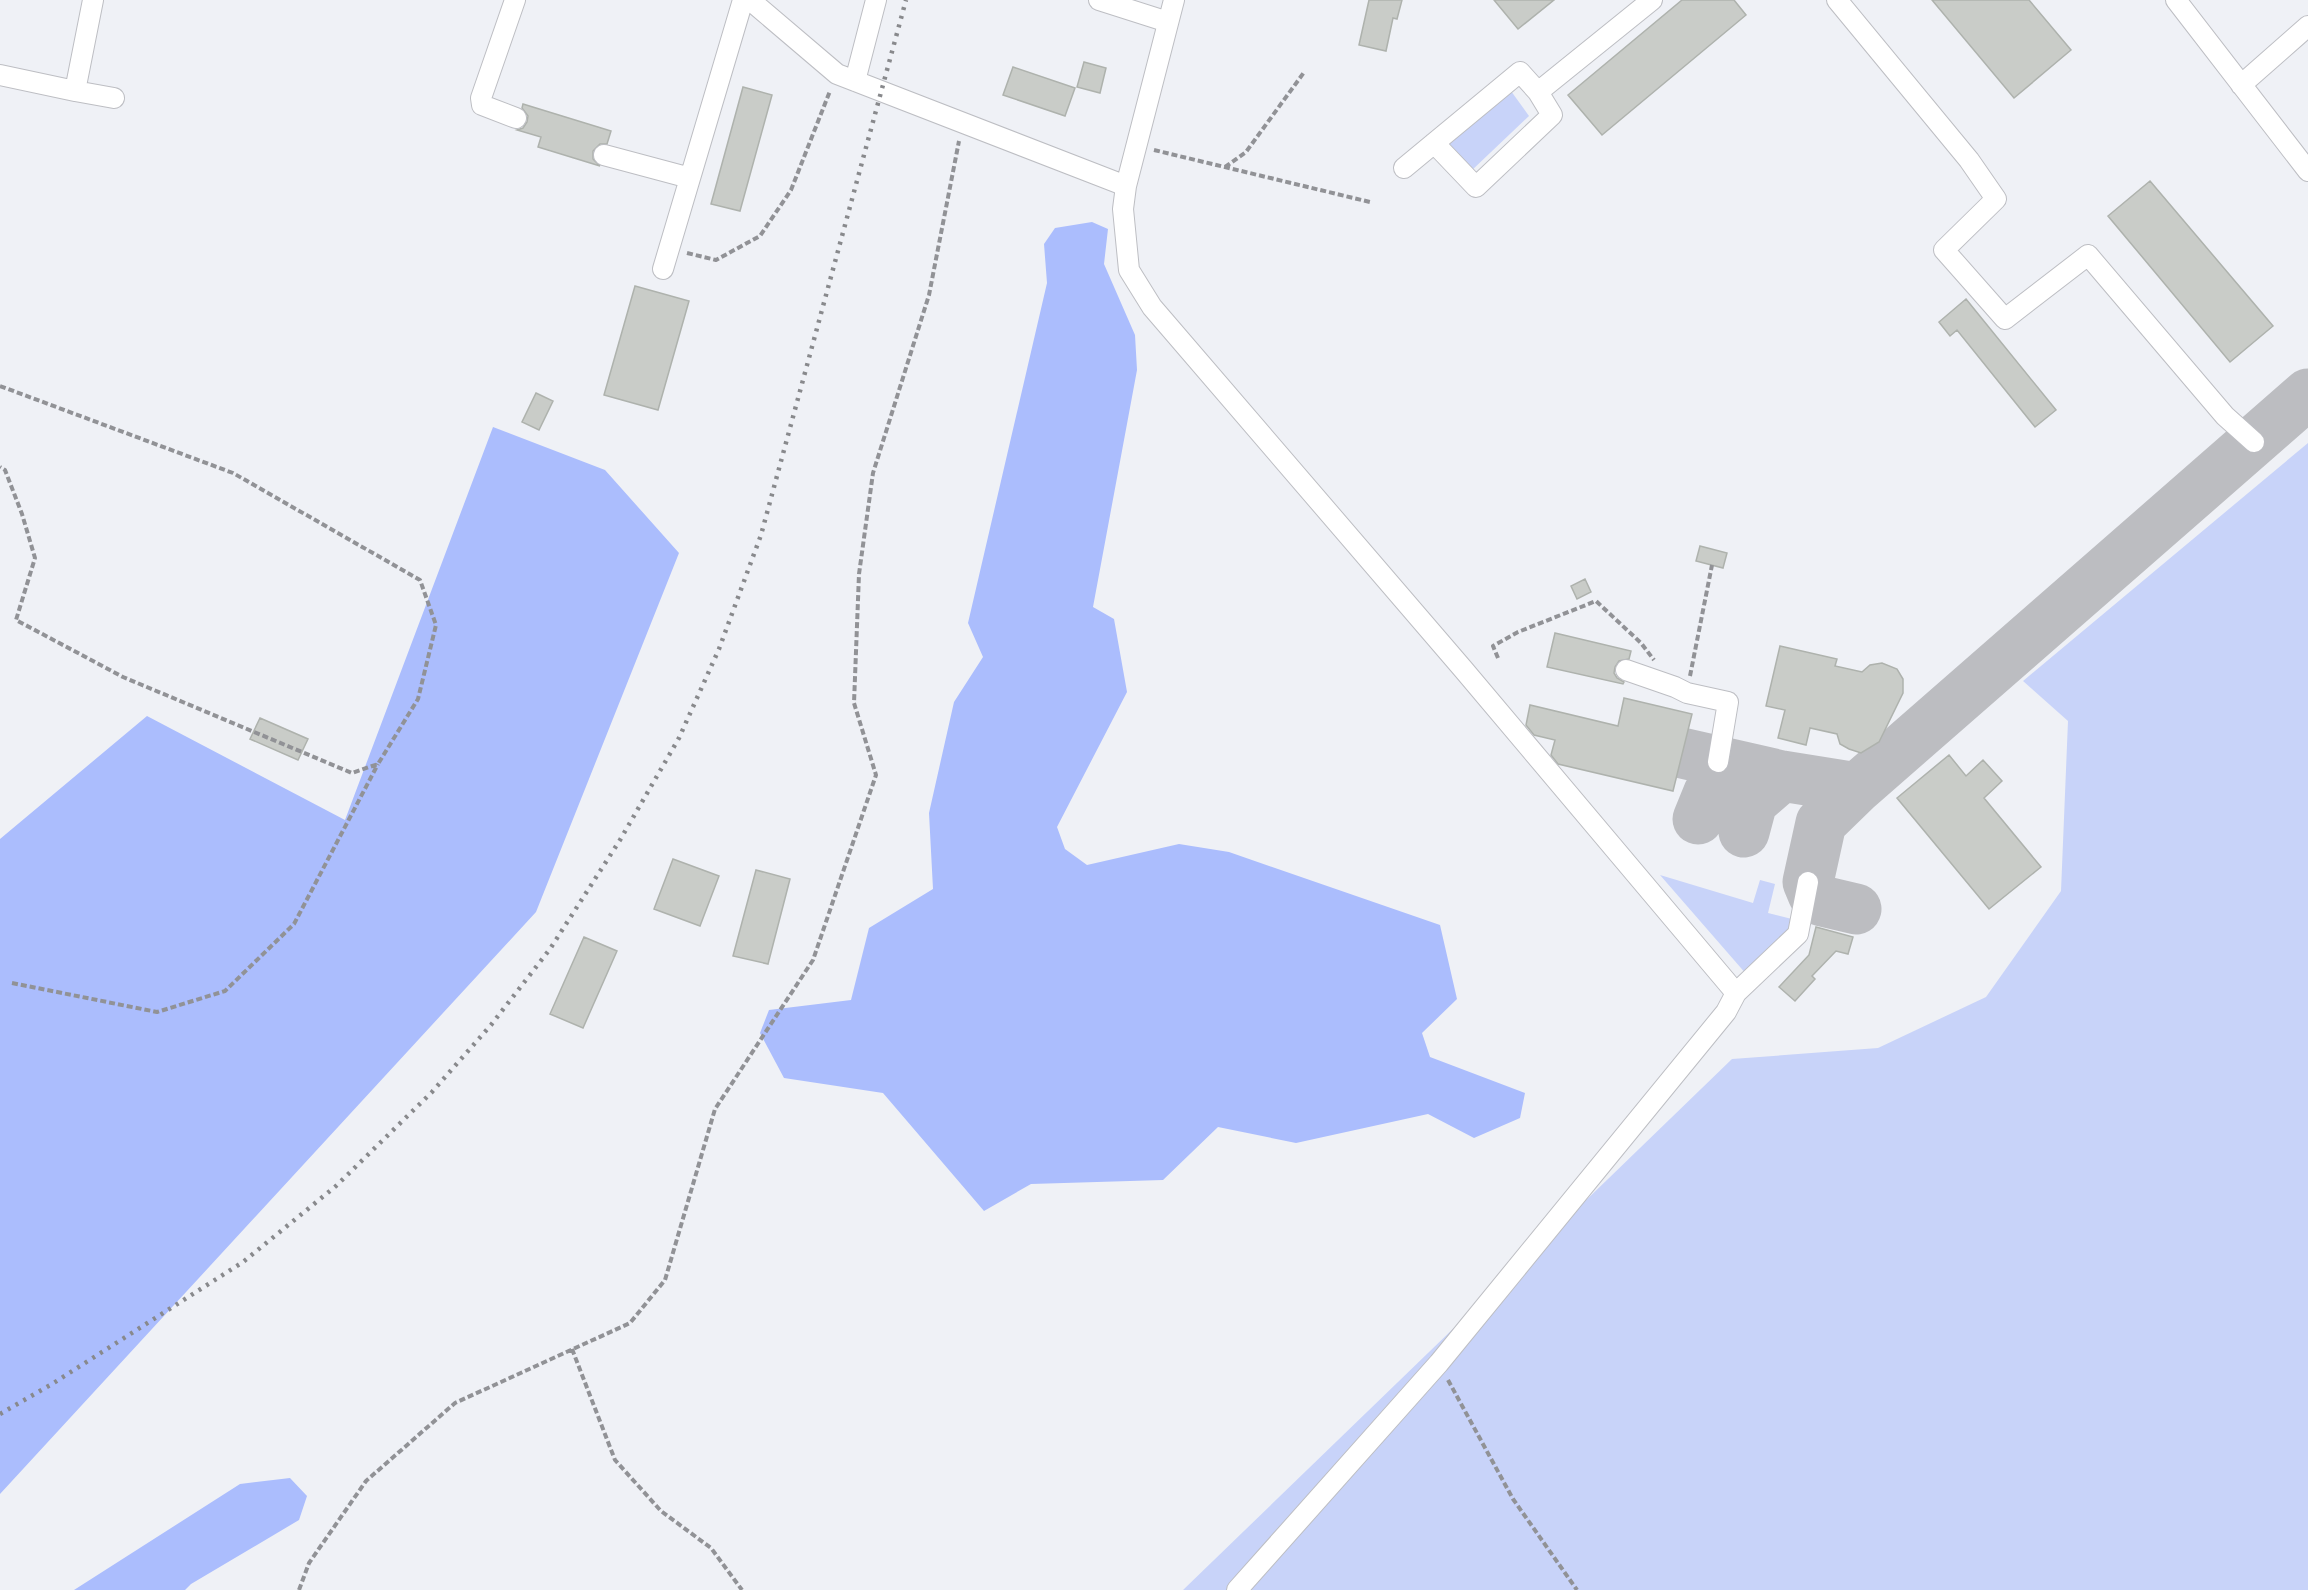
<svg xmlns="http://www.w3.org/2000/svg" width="2308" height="1590" viewBox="0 0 2308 1590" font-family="'Work Sans',sans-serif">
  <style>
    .green { fill: #c8d3f9 }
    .forest { fill: #abbdfd }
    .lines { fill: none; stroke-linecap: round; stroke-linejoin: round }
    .taxiway { stroke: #bcbdc1; stroke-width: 51 }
    .building { fill: #c9ccc8; stroke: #aeb2ad; stroke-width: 1.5 }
    .minor-casing { stroke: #bdbec3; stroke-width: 22 }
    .path { stroke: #919296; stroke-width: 4; stroke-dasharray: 6 3; stroke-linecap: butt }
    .minor { stroke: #fff; stroke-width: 20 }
    .rail { stroke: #88898c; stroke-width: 4.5; stroke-dasharray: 3 6; stroke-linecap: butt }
  </style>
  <rect width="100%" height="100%" fill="#eff1f6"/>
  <!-- green -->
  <path class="green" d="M1511,91L1529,116L1470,172L1445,143Z
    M2308,443V1590H1183L1732,1059L1878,1048L1986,997L2061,891L2068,721L2023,681Z
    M1660,875L1753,903L1760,880L1775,884L1768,913L1800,921L1754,983Z"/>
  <!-- forest -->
  <path class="forest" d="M1092,222L1108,229L1104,264L1135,335L1137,370L1093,607L1114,619L1127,692L1057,827L1065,849L1087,865L1179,844L1229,852L1440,925L1457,999L1422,1033L1430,1057L1525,1093L1520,1118L1474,1138L1428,1114L1296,1143L1218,1127L1163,1180L1031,1184L984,1211L883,1093L784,1078L760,1033L769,1010L851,1000L869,928L933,889L929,813L954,702L983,657L968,623L1047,283L1044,244L1055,228Z
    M493,427L605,470L679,553L536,912L0,1494V839L147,716L345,820Z
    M290,1478L307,1496L299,1520L191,1584L185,1590H74L240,1484Z"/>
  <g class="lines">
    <!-- taxiway -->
    <path class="taxiway" d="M1682,753L1782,776L1857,788
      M1698,819L1709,792L1739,767
      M1744,832L1752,802L1782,776
      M1856,909L1822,901L1813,894L1808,882L1821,823L1857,788L2308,394"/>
  </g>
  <!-- building -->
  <path class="building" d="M1369,0H1402L1397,19L1393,18L1386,51L1359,45Z
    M1494,0H1554L1518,29Z
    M1682,0H1734L1746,15L1602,135L1568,95Z
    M1932,0H2029L2071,50L2014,98Z
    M1084,62L1106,68L1100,93L1077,87Z
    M1013,67L1075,88L1065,116L1003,95Z
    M743,87L772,95L740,211L711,204Z
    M523,104L611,131L607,144H600L593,151V159L600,166L538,147L541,137L517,130L523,128L527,122L528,116L522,108Z
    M2150,181L2273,326L2230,362L2108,216Z
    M635,286L689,301L658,410L604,395Z
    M1966,299L2056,410L2035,427L1957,330L1950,336L1939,322Z
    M536,393L553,401L539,430L522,422Z
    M1700,546L1727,553L1723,568L1696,561Z
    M1585,579L1591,592L1577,599L1571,586Z
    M1555,633L1631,651L1629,659L1619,661L1615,667L1614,673L1617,678L1624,682L1623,684L1547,667Z
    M1780,646L1837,659L1835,666L1862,672L1870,665L1882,663L1897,669L1903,679V693L1879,742L1861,753L1849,749L1840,744L1837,734L1810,728L1806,745L1778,738L1785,710L1766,706Z
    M1624,698L1692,714L1673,791L1558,764L1551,755L1555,740L1534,735L1526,725L1530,705L1618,726Z
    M260,718L308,739L298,760L250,739Z
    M1949,755L1966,776L1983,760L2002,781L1984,798L2041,867L1989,909L1897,798Z
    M673,859L719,876L700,926L654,909Z
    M756,870L790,879L768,964L733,956Z
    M1816,927L1853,937L1848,954L1836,951L1812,976L1815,979L1795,1001L1779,987L1809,955Z
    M584,937L617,951L583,1028L550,1014Z"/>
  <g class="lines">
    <defs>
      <path id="minor" d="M515,0L481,98L482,105L516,118
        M750,0L837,74L1126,186
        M1099,0L1168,22
        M1174,0L1126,186L1123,209L1129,270L1152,307L1463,669L1736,993
        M1837,0L1969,160L1996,199L1944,250L2005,319L2088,255L2225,416L2254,442
        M2176,0L2308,171
        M0,75L75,91L93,0
        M855,81L876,0
        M2241,85L2308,26
        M75,91L114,98
        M1434,143L1476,187L1552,115L1538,92
        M604,155L690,178
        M1404,168L1520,72L1538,92L1652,0
        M663,269L743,0
        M1626,670L1675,687L1687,693L1728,702L1718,762
        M1237,1590L1439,1363L1726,1012L1736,993L1798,934L1808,882"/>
    </defs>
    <!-- minor casing -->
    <use href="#minor" class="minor-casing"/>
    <!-- path -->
    <path class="path" d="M1154,150L1370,202
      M1225,167L1246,152L1305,71
      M687,253L716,260L760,236L791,190L830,91
      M0,386L233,473L420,580L436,625L418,699L378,764L352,773L123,677L16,620L35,558L22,514L5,470L0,467
      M1498,658L1493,646L1518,632L1596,601L1641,643L1654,660
      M1690,676L1712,565
      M12,983L157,1012L225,991L294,924L378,764
      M572,1349L615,1460L661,1511L711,1548L742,1590
      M1448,1380L1513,1499L1577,1590
      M299,1590L309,1563L366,1481L455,1403L630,1323L665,1280L715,1109L813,960L876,775L854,703L859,574L873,473L929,295L959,141"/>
    <!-- minor -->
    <use href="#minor" class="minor"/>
    <!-- rail -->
    <path class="rail" d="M0,1414L52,1384L243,1262L336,1186L432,1092L491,1025L550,949L620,840L679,738L719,649L761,535L906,0"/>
  </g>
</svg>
